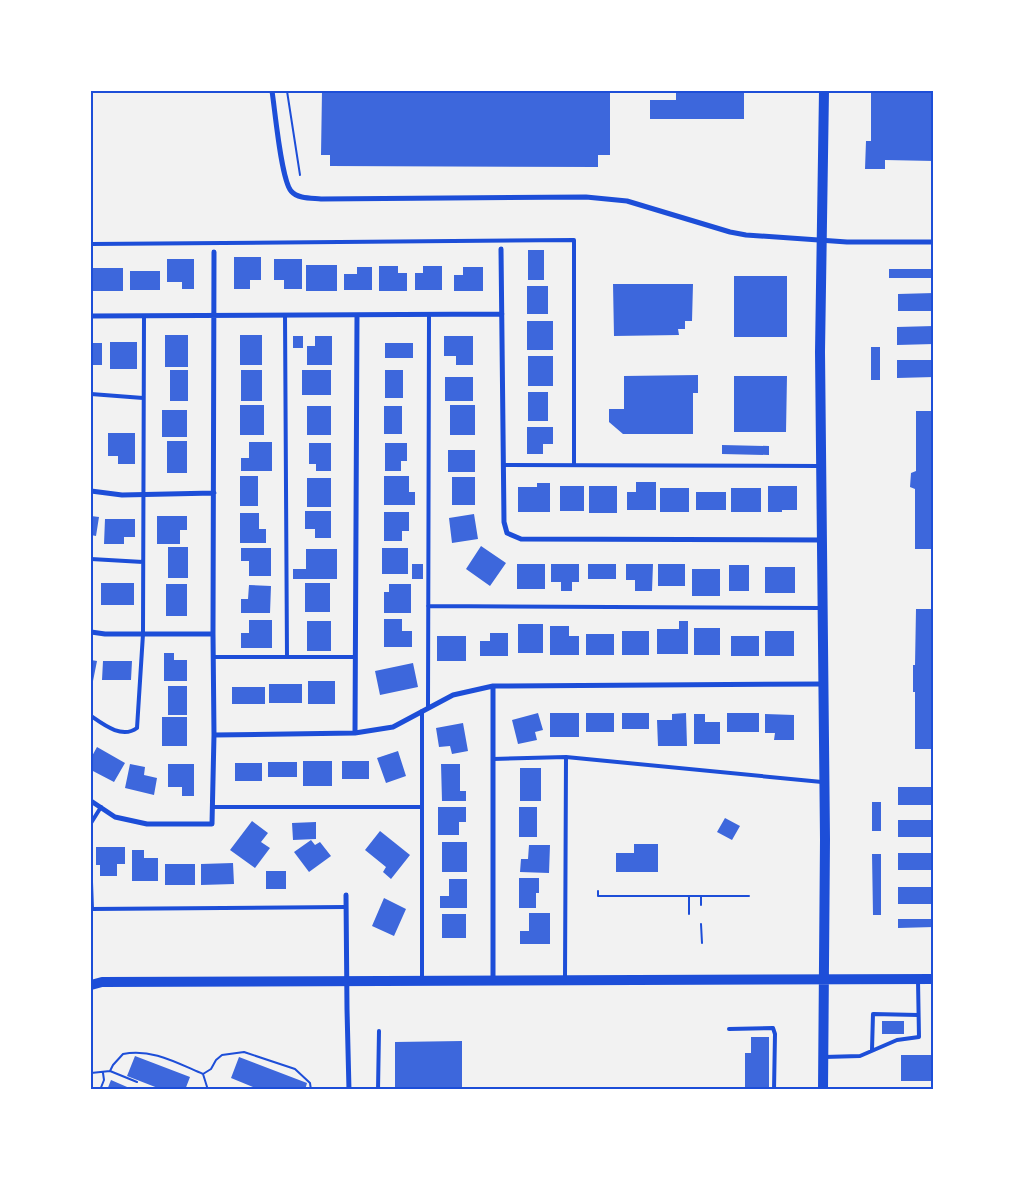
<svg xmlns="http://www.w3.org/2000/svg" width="1025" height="1181" viewBox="0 0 1025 1181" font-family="'Roboto Condensed',sans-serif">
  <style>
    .building { fill: #3d67dc }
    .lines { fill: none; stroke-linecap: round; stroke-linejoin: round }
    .path { stroke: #1d4ed8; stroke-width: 2 }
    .service { stroke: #1d4ed8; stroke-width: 4 }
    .minor { stroke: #1d4ed8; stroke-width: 5 }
    .secondary { stroke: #1d4ed8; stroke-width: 10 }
    .neatline { fill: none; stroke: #1d4ed8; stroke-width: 2 }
  </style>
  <rect width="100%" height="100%" fill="#f2f2f2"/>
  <!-- building -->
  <path class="building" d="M322,91H610V155H598V167L330,166V155H321Z
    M676,91H744V119H650V100H676Z
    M871,91H934V161L885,160V169H865L866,141H871Z
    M528,250H544V280H528Z
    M234,257H261V280H250V289H234Z
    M167,259H194V289H182V282H167Z
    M274,259H302V289H284V280H274Z
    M306,265H337V291H306Z
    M379,266H398V273H407V291H379Z
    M423,266H442V290H415V273H423Z
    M357,267H372V290H344V274H357Z
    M463,267H483V291H454V275H463Z
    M91,268H123V291H91Z
    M889,269H934V278H889Z
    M130,271H160V290H130Z
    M734,276H787V337H734Z
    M613,284H693L692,321H685V329H678L679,335L614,336Z
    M527,286H548V314H527Z
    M934,293V311H898V294Z
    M527,321H553V350H527Z
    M934,326V344L897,345V327Z
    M165,335H188V367H165Z
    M240,335H262V365H240Z
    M293,336H303V348H293Z
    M315,336H332V365H307V346H315Z
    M444,336H473V365H456V356H444Z
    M110,342H137V369H110Z
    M91,343H102V365H91Z
    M385,343H413V358H385Z
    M871,347H880V380H871Z
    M528,356H553V386H528Z
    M897,360H934V377L897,378Z
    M170,370H188V401H170Z
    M241,370H262V401H241Z
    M302,370H331V395H302Z
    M385,370H403V398H385Z
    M698,375V393H693V434H623L609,422V409H624V376Z
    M734,376H787L786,432H734Z
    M445,377H473V401H445Z
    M528,392H548V421H528Z
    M240,405H264V435H240Z
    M450,405H475V435H450Z
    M307,406H331V435H307Z
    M384,406H402V434H384Z
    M162,410H187V437H162Z
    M916,411H934V549H915V489L910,487L911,473L916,471Z
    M527,427H553V444H543V454H527Z
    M108,433H135V464H118V456H108Z
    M167,441H187V473H167Z
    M249,442H272V471H241V458H249Z
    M309,443H331V471H316V464H309Z
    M385,443H407V461H401V471H385Z
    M722,445L769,446V455L722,454Z
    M448,450H475V472H448Z
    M240,476H258V506H240Z
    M384,476H409V492H415V505H384Z
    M452,477H475V505H452Z
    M307,478H331V507H307Z
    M636,482H656V510H627V492H636Z
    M537,483H550V512H518V487H537Z
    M560,486H584V511H560Z
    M589,486H617V513H589Z
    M768,486H797V510H782V512H768Z
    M660,488H689V512H660Z
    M731,488H761V512H731Z
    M696,492H726V510H696Z
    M305,511H331V538H315V529H305Z
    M384,512H409V531H402V541H384Z
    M240,513H259V529H266V543H240Z
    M474,514L478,539L452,543L449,518Z
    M91,516L99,517L96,536L91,535Z
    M157,516H187V530H180V544H157Z
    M105,519H135V537H124V544H104Z
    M481,546L506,563L490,586L466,569Z
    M168,547H188V578H168Z
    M241,548H271V576H249V561H241Z
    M382,548H408V574H382Z
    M306,549H337V579H293V569H306Z
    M412,564H423V579H412Z
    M517,564H545V589H517Z
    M551,564H579V582H572V591H561V582H551Z
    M588,564H616V579H588Z
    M626,564H653L652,591H635V580H626Z
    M658,564H685V586H658Z
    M729,565H749V591H729Z
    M765,567H795V593H765Z
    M692,569H720V596H692Z
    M101,583H134V605H101Z
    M305,583H330V612H305Z
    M166,584H187V616H166Z
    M389,584H411V613H384V592H389Z
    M249,585L271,586L270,613H241V599H248Z
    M916,609H934V749H915V692H913V665H915Z
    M384,619H402V631H412V647H384Z
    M249,620H272V648H241V633H249Z
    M307,621H331V651H307Z
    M679,621H688V654H657V629H679Z
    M518,624H543V653H518Z
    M550,626H569V636H579V655H550Z
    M694,628H720V655H694Z
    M622,631H649V655H622Z
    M765,631H794V656H765Z
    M490,633H508V656H480V641H490Z
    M586,634H614V655H586Z
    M437,636H466V661H437Z
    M731,636H759V656H731Z
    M164,653H174V660H187V681H164Z
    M91,660L97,661L92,686H91Z
    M103,661H132L131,680H102Z
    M413,663L418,687L380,695L375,671Z
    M308,681H335V704H308Z
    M269,684H302V703H269Z
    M168,686H187V715H168Z
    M232,687H265V704H232Z
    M538,713L543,730L535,732L537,740L518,744L512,720Z
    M550,713H579V737H550Z
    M586,713H614V732H586Z
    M622,713H649V729H622Z
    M686,713L687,746H658L657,720H672V714Z
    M727,713H759V732H727Z
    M694,714H705V722H720V744H694Z
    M765,714L794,715V740H774L775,733H765Z
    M162,717H187V746H162Z
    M463,723L468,751L452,754L450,746L439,747L436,728Z
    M97,747L125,763L114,782L91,770V758Z
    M398,751L406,776L386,783L377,758Z
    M303,761H332V786H303Z
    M342,761H369V779H342Z
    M268,762H297V777H268Z
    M235,763H262V781H235Z
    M130,764L145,767L144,775L157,778L154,795L125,788Z
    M168,764H194V796H182V787H168Z
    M441,764H460V791H466V801H442Z
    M520,768H541V801H520Z
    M898,787H934V805H898Z
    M872,802H881V831H872Z
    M438,807H466V822H459V835H438Z
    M519,807H537V837H519Z
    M725,818L740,826L732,840L717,832Z
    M898,820H934V837H898Z
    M252,821L268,833L261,842L270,848L255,868L230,850Z
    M316,822V839L293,840L292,823Z
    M380,831L410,855L391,879L383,872L386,867L365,850Z
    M311,840L315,845L320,842L331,856L309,872L294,852Z
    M442,842H467V872H442Z
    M634,844H658V872H616V853H634Z
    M529,845H550L549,873L520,872L521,859H528Z
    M96,847H125V864H117V876H100V865H96Z
    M132,850H144V858H158V881H132Z
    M898,853H934V870H898Z
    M872,854H881V915H873Z
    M233,863L234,884L201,885V864Z
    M165,864H195V885H165Z
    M266,871H286V889H266Z
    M519,878H539V893H536V908H519Z
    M449,879H467V908H440V896H449Z
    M898,887H934V904H898Z
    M384,898L406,909L394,936L372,926Z
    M529,913H550V944H520V931H529Z
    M442,914H466V938H442Z
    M898,919H934V927L898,928Z
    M882,1021H904V1034H882Z
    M751,1037H769V1089H745V1053H751Z
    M462,1041V1090H395V1042Z
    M901,1055H934V1081H901Z
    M135,1056L190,1077L185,1090H163L127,1076Z
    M239,1057L307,1083L305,1090H260L231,1078Z
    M111,1080L134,1090H107Z"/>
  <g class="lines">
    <!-- path -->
    <path class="path" d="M287,91L300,175
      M598,891V896H749
      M689,896V914
      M701,896V905
      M701,924L702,943
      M91,1073L110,1071
      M203,1074L208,1090
      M137,1082L110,1071L113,1065L123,1054C151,1048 177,1063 203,1074L211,1069L216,1060L222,1055L244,1052L295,1069L310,1083L311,1090
      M100,1090L104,1080L103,1073"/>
    <!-- service -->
    <path class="service" d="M91,244L574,240V465
      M285,315L287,657
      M91,394L143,398
      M503,465L819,466
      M91,559L143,562
      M428,606L821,608
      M213,657H355
      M428,708L429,315
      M422,711V979
      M91,716C104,725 122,739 137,728L143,634L144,316
      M493,759L566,757L822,782
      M213,807H422
      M91,823L101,807
      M91,882L92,909
      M91,909L346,907
      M565,978L566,757
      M729,1029L773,1028L775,1034L774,1090
      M872,1050L873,1014L918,1015
      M824,1057L860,1056L897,1040L919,1037L918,980
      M378,1090L379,1031"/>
    <!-- minor -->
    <path class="minor" d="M272,91C275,110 281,179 291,191C298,199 311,198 321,199L586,197L627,201L730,232L746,235L847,242H934
      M501,249L504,522L507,533L521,539L823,540
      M91,316L502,314
      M91,491L122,495L214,493
      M91,632L105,634H213
      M355,733L357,315
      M214,735L355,733L393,727L453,695L493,686L824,684
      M91,801L115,817L147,824H212L214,735L213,634L214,252
      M346,895L347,1009L349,1090
      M493,981V686"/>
    <!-- secondary -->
    <path class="secondary" d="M91,985L102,982L934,979
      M823,1090L825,839L820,352L824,91"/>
  </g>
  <!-- border -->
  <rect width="1025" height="1181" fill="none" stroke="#ffffff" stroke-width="185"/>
  <rect x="92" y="92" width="840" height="996" class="neatline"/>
</svg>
